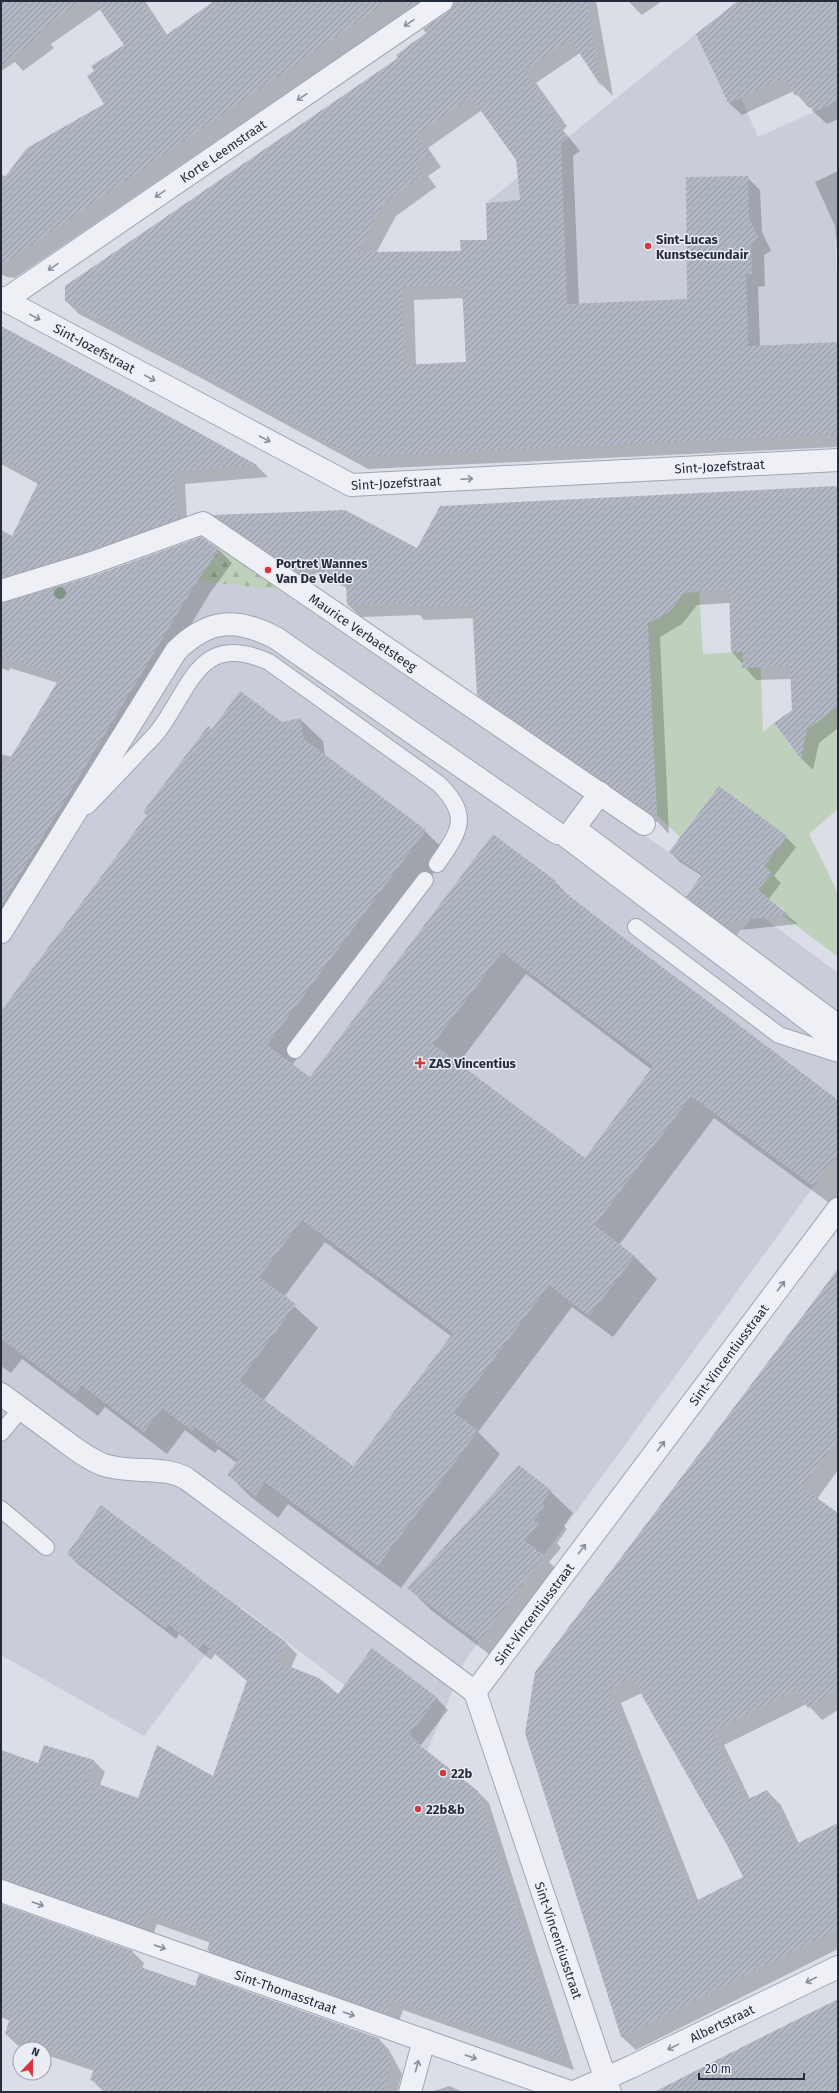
<svg xmlns="http://www.w3.org/2000/svg" width="839" height="2093" viewBox="0 0 839 2093" font-family="'Fira Sans',sans-serif">
  <style>
    .built { fill: #c9cdd9 }
    .forest { fill: url(#forest-firs) }
    .green { fill: #bfd1bc }
    .shadow { fill: #0003; fill-rule: evenodd }
    .building { fill: url(#building-hatch); fill-rule: evenodd }
    .lines { fill: none; stroke-linecap: round; stroke-linejoin: round }
    .service-casing { stroke: #a0a5b1; stroke-width: 18 }
    .pedestrian-casing { stroke: #a0a5b1; stroke-width: 24 }
    .minor-casing { stroke: #a0a5b1; stroke-width: 24 }
    .service { stroke: #eef0f5; stroke-width: 16 }
    .pedestrian { stroke: #eef0f5; stroke-width: 22 }
    .minor { stroke: #eef0f5; stroke-width: 22 }
    .tree { fill: #7f9583 }
    .oneway { stroke: #898e99 }
    .poi-dot { fill: #d6363d; stroke: #eaedf4; stroke-width: 1.5 }
    .labels { text-anchor: middle; dominant-baseline: central; stroke-width: 3; stroke-linejoin: round; paint-order: stroke }
    .street-label { font-size: 13px; fill: #242b3d; stroke: #eaedf4 }
    .poi-label { font-size: 13px; font-weight: bold; fill: #242b3d; stroke: #eaedf4; text-anchor: start }
  </style>
  <defs>
    <pattern id="forest-firs" width="22" height="20" patternUnits="userSpaceOnUse"><rect width="22" height="20" fill="#bfd1bc"/><path d="M5 1l3.5 6h-7zM16 11l3.5 6h-7z" fill="#a4b4a2"/></pattern>
    <pattern id="building-hatch" width="6" height="6" patternUnits="userSpaceOnUse"><rect width="6" height="6" fill="#b2b7c4"/><path d="M-1 1l2-2M0 6l6-6M5 7l2-2" fill="none" stroke="#9195a0"/></pattern>
  </defs>
  <rect width="100%" height="100%" fill="#dbdee7"/>
  <!-- built -->
  <path class="built" d="M696,34L728,103L741,98L758,137L838,101V238L835,239L838,290V434L407,454L404,365L466,362L460,240H487L486,203Z
    M221,548L694,869L703,873L684,900L735,940L756,912L838,973V1153L587,1497L466,1659L427,1751L409,1734L241,1607L144,1736L1,1655V906L197,581Z"/>
  <!-- forest -->
  <path class="forest" d="M221,548L283,590L197,581Z"/>
  <!-- green -->
  <path class="green" d="M699,592L703,654L760,651L763,732L774,723L791,746L797,747L803,733L836,707L838,710V809L809,834L838,893V957L781,914L784,910L758,890L772,873L764,866L786,836L719,786L680,837L657,815L647,617C665,613 675,612 682,593Z"/>
  <!-- shadow -->
  <path class="shadow" d="M1,1H145L168,36L215,1H454L422,21L410,9L15,278L7,277L1,274V174L6,177L106,104L125,45L101,9L51,44L54,48L23,71L15,62L1,71Z
    M454,1H596L613,96L602,85L580,53L536,83L567,126L563,130L580,151L573,156L579,304L688,300L747,177L760,190L762,232L771,251L764,255L765,286L758,287L760,347L838,343V447L368,469L190,372L79,314L66,301L399,58L450,12ZM482,110L517,159L522,201L488,241L462,252L376,253L396,216L436,187L428,176L441,167L428,148ZM464,298L467,363L416,365L414,300Z
    M628,1H662L642,15Z
    M740,1H838V119L827,124L814,112L812,107L809,108L794,91L742,115L729,103L698,34Z
    M838,171V268L835,226L815,182Z
    M1,328L256,465L268,477L185,484L187,519L1,601V604L93,577L201,538L219,550L232,563L210,593L11,923L1,921V754L12,757L58,683L10,668L9,671L1,668V545L12,537L38,484L1,464Z
    M838,487V693L827,694L838,708V728L819,743L813,770L801,758L776,724L793,710L791,679L756,680L732,652L730,603L697,605L682,624L660,637L669,834L656,820L491,707L478,694L474,618L424,620L420,615L361,617L348,605L347,588L316,573L310,584L227,528L216,516L418,550Z
    M300,719L323,741L325,756L425,831L448,854L292,1065L310,1078L555,882L577,904L838,1101V1206L836,1208L714,1118L619,1245L634,1256L657,1279L613,1337L572,1307L478,1432L500,1454L401,1588L288,1504L278,1518L251,1497L229,1475L237,1463L218,1449L215,1453L185,1430L167,1454L105,1407L98,1416L22,1359L11,1373L1,1366V1012L212,731L282,724ZM526,974L652,1070L585,1159L458,1064ZM325,1242L452,1337L354,1467L264,1400L318,1328L284,1297Z
    M786,837L796,847L774,876L781,883L768,900L798,924L741,930L737,936L698,907L688,897L702,876L680,862L670,852Z
    M838,1269V1470L817,1499L838,1514V1710L822,1720L807,1704L724,1745L750,1799L767,1791L781,1805L799,1844L838,1824V1949L636,2050L622,2037L526,1733L536,1673ZM642,1693L728,1845L744,1877L698,1900L621,1703Z
    M550,1491L573,1513L564,1526L567,1529L557,1543L561,1548L549,1562L566,1579L502,1664L431,1610L409,1588Z
    M68,1554L286,1643L297,1654L291,1668L338,1696L437,1699L448,1710L420,1746L478,1792L489,1803L574,2070L403,2010L398,2024L219,1961L208,1950L211,1943L157,1924L152,1938L1,1896V1757L38,1764L94,1761L105,1772L100,1785L138,1799L213,1777L247,1681L215,1654L211,1660L179,1634L176,1639L79,1565Z
    M1,1905L133,1952L144,1963L142,1969L196,1988L378,2038L389,2050L402,2074L397,2092H107L102,2090L91,2079L94,2071L44,2054V2049H28L17,2045L6,2034L10,2021L1,2017Z
    M450,2086L462,2092H430Z"/>
  <!-- building -->
  <path class="building" d="M1,1H82L39,31L42,35L1,65Z
    M94,1H141L165,36L214,1H388L1,266V182L27,148L104,104L87,76L94,71L91,66L124,45Z
    M403,1H420L408,9Z
    M454,1H586L601,86L570,39L524,70L555,113L551,117L568,138L561,143L567,304L687,299L686,177L748,176L749,218L759,238L751,243L752,274H746L748,346L838,342V434L354,457L177,360L65,301V286L398,58L396,55L426,33L423,29L449,11ZM471,97L516,160L520,200L486,203L487,240H460L461,251L357,252L383,204L424,174L416,163L429,154L416,135ZM462,285L466,362L404,365L401,287Z
    M738,1H838V101L813,112L805,92L795,96L786,77L728,103L696,34Z
    M1,326L183,424L257,465L173,471L176,516H185L85,552L1,578V530L12,536L40,479L1,459Z
    M838,486V706L807,730L801,759L774,723L792,710L790,666L742,668L743,652H731L729,590L684,592L669,612L648,624L657,823L651,814L477,695L472,605L410,607V603L347,605L346,582L303,561L297,572L213,515L345,510L417,548L440,506Z
    M201,537L219,549L197,581L1,906V773L61,676L1,657V603L93,576Z
    M240,691L282,722L300,718L304,739L426,830L267,1045L310,1077L493,834L556,881L554,884L620,935L838,1100V1153L813,1186L691,1096L595,1225L635,1256L589,1316L549,1285L454,1412L478,1431L378,1566L265,1482L255,1496L227,1475L238,1460L195,1427L192,1431L162,1408L144,1432L81,1385L75,1394L1,1339V1011L147,815L143,812L208,726L212,729ZM502,952L653,1066L585,1158L433,1044ZM302,1220L453,1333L353,1466L239,1381L296,1304L259,1277Z
    M719,786L787,836L764,866L772,873L758,890L789,915L731,921L726,927L686,897L702,874L669,852Z
    M838,1269V1439L802,1487L838,1513V1689L808,1708L797,1689L711,1732L744,1801L767,1790L794,1845L838,1823V1929L621,2037L525,1733L535,1672ZM632,1678L727,1845L743,1877L692,1903L609,1689Z
    M519,1465L551,1490L542,1503L545,1506L534,1521L539,1524L525,1541L544,1555L479,1642L407,1588Z
    M101,1505L286,1642L278,1662L319,1678L338,1694L372,1648L438,1698L408,1736L478,1791L564,2060L392,2000L387,2014L207,1950L212,1936L146,1913L141,1927L1,1879V1750L38,1763L44,1745L94,1760L87,1780L138,1798L157,1745L213,1776L247,1680L204,1644L199,1650L168,1624L165,1628L67,1554Z
    M1,1904L133,1951L129,1963L195,1986L199,1974L378,2038L391,2062L383,2092H102L104,2085L90,2080L95,2065L5,2034L11,2014L1,2011Z
    M838,1999V2092H654L770,2033Z"/>
  <g class="lines">
    <defs>
      <path id="service" d="M87,806C104,789 120,772 136,755C143,747 152,739 159,730C192,685 200,631 269,662L439,784C471,816 460,831 437,864
        M557,833L838,1046
        M636,927L779,1035L838,1054
        M295,1050L425,880
        M1,1433L21,1409
        M1,1509L46,1547"/>
      <path id="pedestrian" d="M586,812L574,828L838,1026"/>
      <g id="minor">
        <path id="s1" d="M1,298L351,485L838,460"/>
        <path id="s2" d="M5,300L442,1"/>
        <path id="s3" d="M1,591L89,564L203,523L644,824"/>
        <path d="M586,812L600,793"/>
        <path d="M1,932L176,651C208,619 236,617 276,638L557,833"/>
        <path d="M1,1394C20,1408 39,1422 58,1436C72,1446 87,1459 104,1465C131,1474 164,1465 187,1479L475,1692"/>
        <path id="s4" d="M475,1692L838,1209"/>
        <path id="s5" d="M475,1692L610,2092"/>
        <path id="s6" d="M1,1891L570,2092"/>
        <path d="M410,2092L424,2040"/>
        <path id="s7" d="M574,2092L631,2067L838,1967"/>
      </g>
    </defs>
    <!-- service casing -->
    <use href="#service" class="service-casing"/>
    <!-- pedestrian casing -->
    <use href="#pedestrian" class="pedestrian-casing"/>
    <!-- minor casing -->
    <use href="#minor" class="minor-casing"/>
    <!-- service -->
    <use href="#service" class="service"/>
    <!-- pedestrian -->
    <use href="#pedestrian" class="pedestrian"/>
    <!-- minor -->
    <use href="#minor" class="minor"/>
  </g>
  <!-- trees -->
  <circle class="tree" cx="60" cy="593" r="6"/>
  <!-- one-way arrows -->
  <defs><path id="oneway-shaft" d="M-6 0H5M1.5-3L5.5 0L1.5 3" fill="none" stroke-width="1.6" stroke-linecap="round" stroke-linejoin="round"/></defs>
  <g class="oneway">
    <use href="#oneway-shaft" transform="translate(409 23) rotate(146)"/>
    <use href="#oneway-shaft" transform="translate(302 97) rotate(146)"/>
    <use href="#oneway-shaft" transform="translate(160 194) rotate(146)"/>
    <use href="#oneway-shaft" transform="translate(53 267) rotate(146)"/>
    <use href="#oneway-shaft" transform="translate(35 317) rotate(28)"/>
    <use href="#oneway-shaft" transform="translate(150 378) rotate(28)"/>
    <use href="#oneway-shaft" transform="translate(265 439) rotate(28)"/>
    <use href="#oneway-shaft" transform="translate(467 479) rotate(-3)"/>
    <use href="#oneway-shaft" transform="translate(781 1286) rotate(-53)"/>
    <use href="#oneway-shaft" transform="translate(661 1446) rotate(-53)"/>
    <use href="#oneway-shaft" transform="translate(582 1549) rotate(-53)"/>
    <use href="#oneway-shaft" transform="translate(38 1904) rotate(19)"/>
    <use href="#oneway-shaft" transform="translate(160 1947) rotate(19)"/>
    <use href="#oneway-shaft" transform="translate(811 1980) rotate(153)"/>
    <use href="#oneway-shaft" transform="translate(349 2014) rotate(19)"/>
    <use href="#oneway-shaft" transform="translate(673 2047) rotate(154)"/>
    <use href="#oneway-shaft" transform="translate(471 2057) rotate(19)"/>
    <use href="#oneway-shaft" transform="translate(417 2066) rotate(-75)"/>
  </g>
  <!-- markers -->
  <g class="poi-dot">
    <circle cx="648" cy="246" r="4"/>
    <circle cx="268" cy="570" r="4"/>
    <path d="M418 1057h4v4h4v4h-4v4h-4v-4h-4v-4h4z"/>
    <circle cx="443" cy="1773" r="4"/>
    <circle cx="418" cy="1809" r="4"/>
  </g>
  <g class="labels">
    <!-- street labels -->
    <g class="street-label">
      <text stroke="none"><textPath href="#s2" startOffset="264">Korte Leemstraat</textPath></text>
      <text stroke="none"><textPath href="#s1" startOffset="106">Sint-Jozefstraat</textPath></text>
      <text stroke="none"><textPath href="#s1" startOffset="766">Sint-Jozefstraat</textPath></text>
      <text stroke="none"><textPath href="#s1" startOffset="442">Sint-Jozefstraat</textPath></text>
      <text stroke="none"><textPath href="#s3" startOffset="407">Maurice Verbaetsteeg</textPath></text>
      <text stroke="none"><textPath href="#s4" startOffset="422">Sint-Vincentiusstraat</textPath></text>
      <text stroke="none"><textPath href="#s4" startOffset="98">Sint-Vincentiusstraat</textPath></text>
      <text stroke="none"><textPath href="#s5" startOffset="262">Sint-Vincentiusstraat</textPath></text>
      <text stroke="none"><textPath href="#s6" startOffset="302">Sint-Thomasstraat</textPath></text>
      <text stroke="none"><textPath href="#s7" startOffset="163">Albertstraat</textPath></text>
    </g>
    <!-- poi labels -->
    <g class="poi-label">
      <text x="656" y="239">Sint-Lucas<tspan x="656" dy="15">Kunstsecundair</tspan></text>
      <text x="276" y="563">Portret Wannes<tspan x="276" dy="15">Van De Velde</tspan></text>
      <text x="429" y="1063">ZAS Vincentius</text>
      <text x="451" y="1773">22b</text>
      <text x="426" y="1809">22b&amp;b</text>
    </g>
  </g>
  <!-- border -->
  <rect width="839" height="2093" fill="none" stroke="#242b3d" stroke-width="4"/>
  <!-- north arrow -->
  <g transform="translate(32 2061) rotate(22)"><circle r="19" fill="#eaedf4" stroke="#9b9fab"/>
  <path d="M0-3L7 15L0 10L-7 15Z" fill="#d6363d"/>
  <text y="-6" font-size="11" font-weight="bold" text-anchor="middle" fill="#242b3d">N</text>
  </g>
  <!-- scale -->
  <path d="M699 2073v6h105v-6" fill="none" stroke="#242b3d" stroke-width="2"/>
  <text x="705" y="2073" font-size="12" fill="#242b3d" stroke="#eaedf4" stroke-width="3" paint-order="stroke">20 m</text>
</svg>
